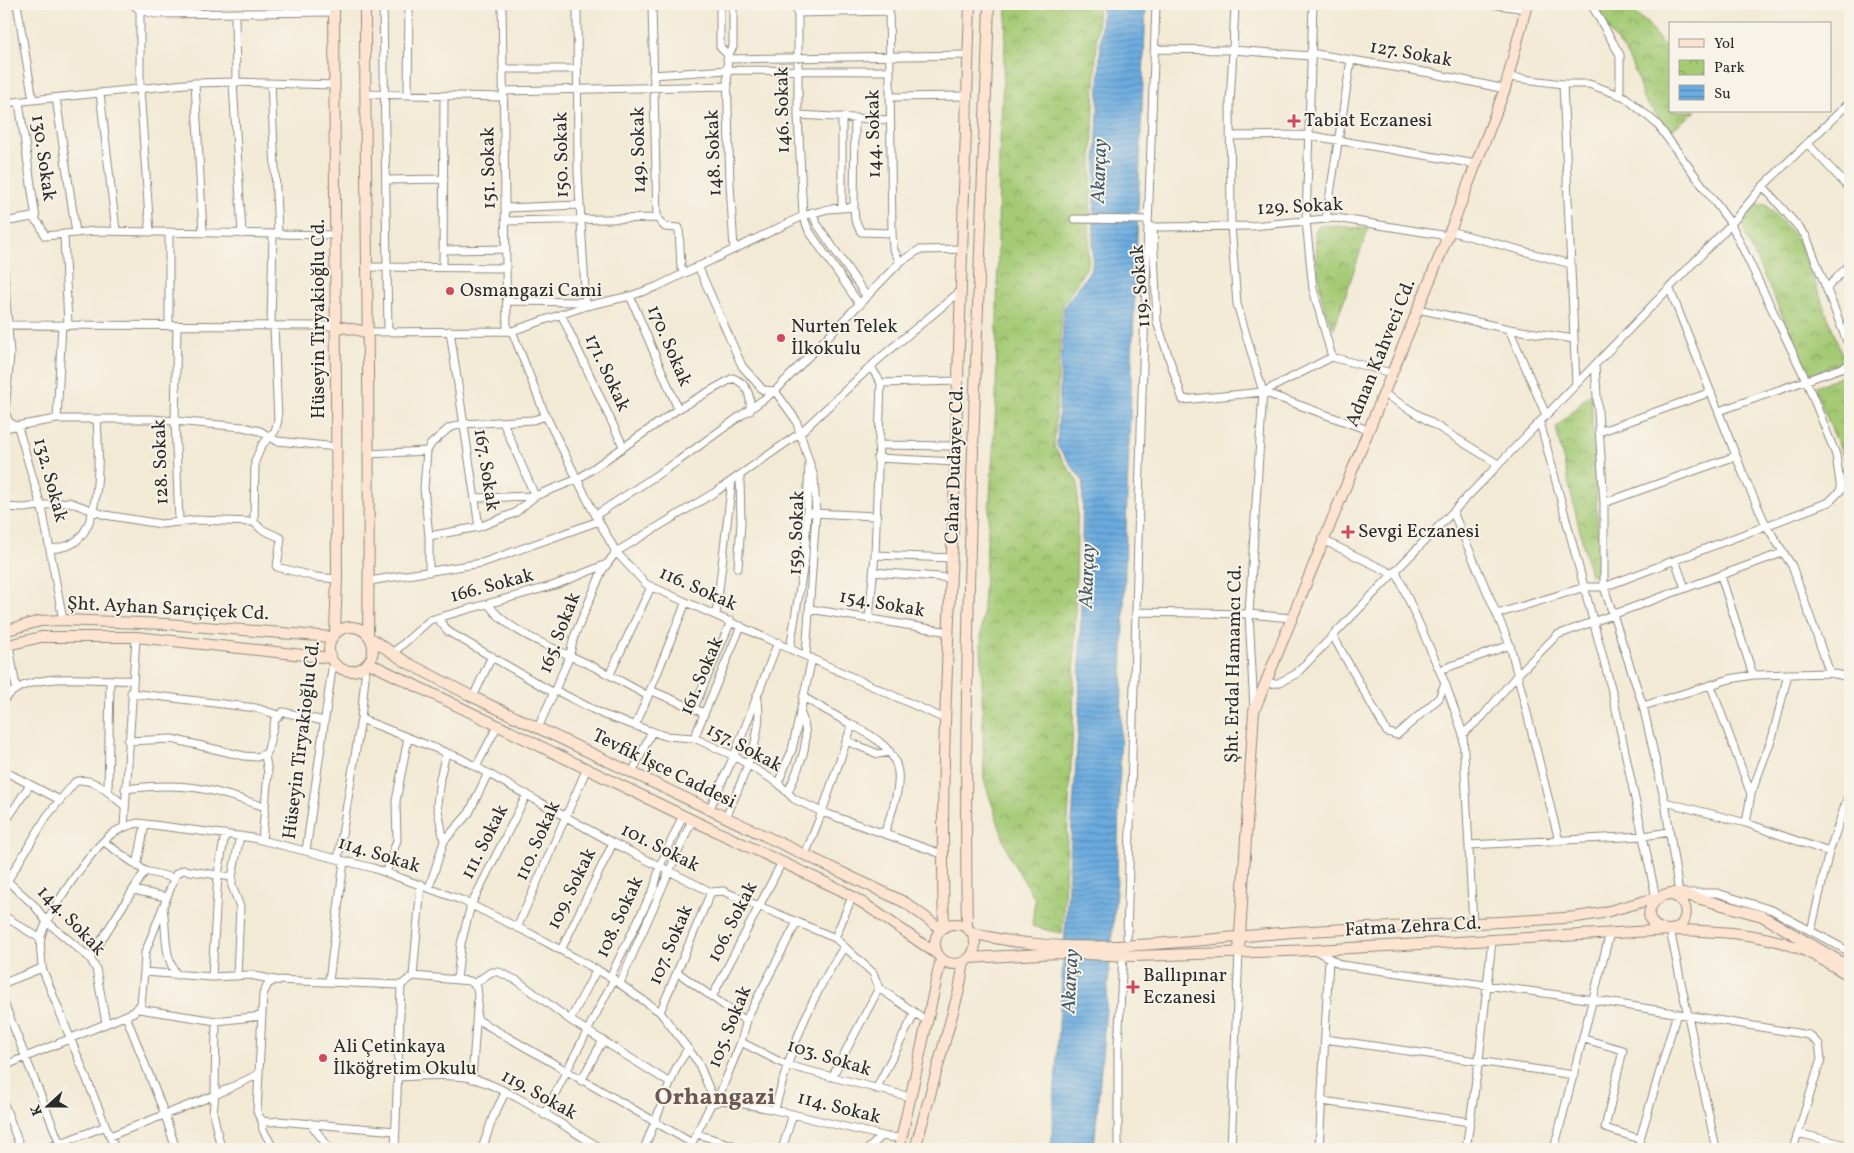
<svg xmlns="http://www.w3.org/2000/svg" width="1854" height="1153" viewBox="0 0 1854 1153" font-family="Vollkorn,serif">
  <style>
    .park { fill: url(#park-crowns); stroke: #687a50 }
    .water { fill: url(#water-rules); stroke: #4b6b85 }
    .lines { fill: none; stroke-linecap: round; stroke-linejoin: round }
    .street-casing { stroke: #8f8a80; stroke-width: 9 }
    .secondary-casing { stroke: #8f8a80; stroke-width: 12 }
    .street { stroke: #fff; stroke-width: 7 }
    .secondary { stroke: #fde4d1; stroke-width: 10 }
    .poi-dot { fill: #d1495b; stroke: #f7f3e8; stroke-width: 2 }
    .labels { text-anchor: middle; dominant-baseline: central; stroke-width: 4; stroke-linejoin: round; paint-order: stroke }
    .street-label { font-size: 19px; fill: #2b2b2b; stroke: #f7f3e8 }
    .poi-label { font-size: 19px; fill: #2b2b2b; stroke: #f7f3e8; text-anchor: start }
    .water-label { font-size: 20px; font-style: italic; fill: #41586a; stroke: #f7f3e8 }
    .district-label { font-size: 24px; font-weight: bold; fill: #6c5751; stroke: #f7f3e8 }
  </style>
  <defs>
    <pattern id="park-crowns" width="20" height="18" patternUnits="userSpaceOnUse" patternTransform="scale(1.25)"><rect width="20" height="18" fill="#a4ca74"/><path d="M2 6a3 3 0 1 1 6 0M12 15a3 3 0 1 1 6 0" fill="none" stroke="#86a45f"/></pattern>
    <pattern id="water-rules" width="6" height="5" patternUnits="userSpaceOnUse" patternTransform="scale(1.25)"><rect width="6" height="5" fill="#6babdf"/><path d="M0 2.5h6" fill="none" stroke="#588bb5"/></pattern>
  </defs>
  <rect width="100%" height="100%" fill="#f7f3e8"/>
  <filter id="ink" filterUnits="userSpaceOnUse"><feTurbulence type="fractalNoise" baseFrequency=".02" numOctaves="2"/><feDisplacementMap in="SourceGraphic" scale="10" xChannelSelector="R" yChannelSelector="G"/><feConvolveMatrix kernelMatrix="1 2 1 2 8 2 1 2 1" color-interpolation-filters="sRGB"/></filter>
  <filter id="wash" filterUnits="userSpaceOnUse"><feTurbulence type="fractalNoise" baseFrequency=".0096" numOctaves="4" result="noise"/><feDisplacementMap in="SourceGraphic" scale="20" xChannelSelector="R" yChannelSelector="G"/><feGaussianBlur stdDeviation="1.12" result="paint"/><feColorMatrix in="noise" values="0 0 0 0 0 0 0 0 0 0 0 0 0 0 0 0 0 1.4 0 .05"/><feComposite in="paint" operator="in"/></filter>
  <g filter="url(#wash)">
    <rect width="100%" height="100%" fill="#f3ead5"/>
    <!-- park -->
    <path class="park" d="M1007,4H1098L1088,265L1062,306L1054,447L1078,482L1073,727L1062,934L1032,926L1035,899L1010,858L984,780L981,637L996,405L999,158Z
      M1595,4H1631L1633,12L1647,23L1670,54V111H1696L1670,131L1643,99L1637,76L1625,51L1600,20Z
      M1758,204L1766,205L1798,239L1845,362L1809,375L1745,234L1742,222Z
      M1326,225L1368,229L1334,329C1317,300 1318,265 1315,232L1318,226Z
      M1846,374L1850,375V472L1815,390L1817,386Z
      M1591,392L1600,573L1590,575L1556,428Z"/>
    <!-- water -->
    <path class="water" d="M1102,4H1146L1127,493L1117,880L1094,1149H1051L1079,716L1083,481L1057,446L1064,307L1092,268Z"/>
  </g>
  <g filter="url(#ink)">
    <g class="lines">
      <defs>
        <path id="street" d="M17,4L33,100
          M132,4L140,10L156,14L334,12
          M383,4L388,332
          M502,4L507,331
          M577,4L578,171L586,306
          M720,4V47L728,55
          M733,4V47L728,55L727,70L730,184L734,249
          M798,4V115L803,216L809,231L860,305
          M889,4L892,233L893,248L900,262
          M1235,4L1233,50L1310,56
          M1313,4L1306,221L1313,289L1332,357
          M1492,4L1526,9
          M1591,4L1620,55V95
          M140,10V89L150,232
          M846,12L847,4
          M235,13L236,82
          M797,13L889,11
          M1155,49L1233,50L1230,103L1231,226L1237,304L1263,392L1249,614L1254,709
          M1310,53L1430,73L1505,89
          M727,59L969,55
          M503,69H576
          M653,75L727,70L889,71
          M1508,77L1563,84L1576,384
          M233,82L242,234
          M195,83L203,233
          M271,83L278,234
          M503,91L728,86
          M100,93L116,231
          M365,94L504,97
          M408,95L409,4
          M891,97L968,96
          M56,98L76,233
          M19,102L36,219
          M4,103L195,83L233,82L335,85
          M798,115L890,120
          M1230,136L1307,135L1476,164
          M1808,144L1850,189
          M386,180L444,179
          M1763,186L1806,236L1850,349
          M854,207L855,118
          M505,208L579,205
          M842,208V117
          M812,212L817,224L867,297
          M657,218L665,227L679,228L681,267L684,273
          M1074,219L1148,220
          M1326,219L1351,60
          M506,221L657,218L652,4
          M4,222L32,217L40,225L45,236L95,231L337,235
          M1450,231L1571,264
          M64,236L68,325
          M444,250L506,249
          M698,266L742,366L763,390L775,391L796,420L814,477L816,513L806,655
          M366,267L506,268
          M443,267L444,96
          M4,271L10,355L5,412L9,422L18,427L43,513L63,620
          M1669,287L1744,476L1766,525L1792,566L1830,673
          M1827,288L1850,264
          M630,296L678,409
          M507,301L586,302
          M1418,309L1509,329L1574,339
          M561,314L623,446
          M4,325L337,326
          M169,326V232
          M177,326L175,421L179,522L195,520L254,522
          M271,326L273,234
          M274,326L278,420L275,431L262,445L255,461L254,522L261,529L281,538L277,567L316,577L337,579
          M1509,329L1546,415
          M512,331L544,412L591,507L616,552L646,584L945,719
          M367,332L512,331L586,306L630,296L656,287L803,216L828,209L854,207L855,220L861,232L892,233
          M1595,365L1604,503V587L1643,706L1665,802L1679,893H1717L1772,910L1850,952
          M871,367L881,383
          M1391,373L1332,357L1263,392L1183,400L1157,322L1153,227L1252,226L1336,218L1448,236
          M1263,392L1368,430
          M1383,393L1498,464
          M1719,411L1850,365
          M57,419L62,325
          M1540,422L1613,695L1656,898
          M4,428L57,419H151L243,427L260,431L277,441L337,447
          M1599,432L1711,392
          M878,445L956,446
          M368,454L427,451
          M877,458L956,462
          M475,498L535,496L578,479L678,409L733,378C748,384 751,396 750,411
          M1604,503L1736,456
          M4,507L24,508L69,502L105,515L161,524L179,522
          M1453,512L1510,645L1559,841
          M812,513L876,516
          M596,515L678,461L775,391L900,262L919,250L964,249
          M479,527L515,513L535,496L503,422
          M429,536L424,488L427,451L431,444L449,428L462,424L533,420L546,416
          M1323,540L1393,574
          M51,549C59,548 69,547 76,541C102,521 99,449 97,419
          M875,555L952,558
          M1675,560L1685,588
          M738,568L741,522L740,475
          M429,572V536L479,527L450,331
          M873,572L951,578
          M1721,576L1753,675
          M369,581L482,563L599,521
          M489,605C509,634 563,651 594,667C612,676 630,686 648,696L686,602
          M810,609L949,632
          M1137,612L1249,614L1291,618
          M1497,614L1585,587H1604L1829,502L1841,490L1836,455L1806,380L1731,224L1657,124L1625,97L1589,84H1563
          M716,615L732,481
          M437,618L449,632L554,693
          M869,618L875,555L881,383L959,381
          M1333,636L1387,732L1397,735L1439,698L1445,683L1396,571
          M9,645L16,688
          M790,648L805,557L809,463
          M393,653L430,620L555,585L607,564
          M1440,670L1510,645
          M610,674L651,587
          M1445,683L1463,734L1473,924
          M1264,684L1278,683L1296,674L1731,224L1763,186L1850,102
          M1711,686L1751,794
          M555,690L604,715L665,736L694,738L734,756L778,783L794,799L822,812L942,854
          M650,690L704,713
          M131,693L256,708L278,715
          M473,697L492,656
          M803,697L852,725L822,812L805,855
          M4,700C28,668 96,682 132,680
          M1643,706L1730,679L1753,675L1830,673L1850,677
          M694,708L731,621
          M361,719L460,758L613,843L711,892L723,891L835,938L873,973L879,988L927,1021
          M852,725C911,754 904,779 884,834
          M635,726L648,696
          M538,728L569,658L574,637L602,571L616,552L717,491L800,433L880,358L962,290
          M1463,734L1483,716L1517,675L1557,635L1782,553
          M694,738L741,626
          M128,741L172,739L244,756L257,757L267,753L275,720L283,712L324,721
          M847,741L878,754L890,752
          M476,767L498,725
          M4,771L60,800
          M632,773L652,731
          M778,783L792,750L812,658
          M125,789C185,781 209,788 265,807
          M108,792L110,681
          M788,792C799,766 814,740 800,712
          M1665,802L1746,823L1829,852
          M709,810L734,756L778,642
          M726,818C741,780 766,736 757,695
          M1746,823L1751,794L1773,735L1788,674
          M4,824L29,786
          M124,827L136,637
          M262,840L268,773L265,755
          M444,841L469,813L488,773
          M104,842L145,871L174,878
          M1469,845L1644,836L1669,832
          M306,851L333,662
          M338,859L361,719L366,666
          M137,866L145,824
          M386,873L397,840L396,801L408,738
          M4,878L34,905L46,921L90,958L96,969L106,1023
          M8,880L47,816L75,782C93,775 111,795 125,806
          M429,888L444,841L437,805L440,778L446,753
          M133,890L166,897
          M163,908C167,930 163,956 177,975
          M4,916L41,939
          M517,928L587,768
          M1670,930L1716,1149
          M1811,931L1829,852L1850,791
          M1127,937L1142,394L1156,4
          M835,938L852,897
          M561,950L613,843
          M1315,950L1341,965L1594,1000L1809,1035L1819,1044L1821,1059L1793,1149
          M90,958L145,871
          M144,972L145,953L176,874L183,870L232,877
          M677,972L746,1021
          M237,976L240,907L232,886V877L240,836
          M413,976L421,884
          M212,977L218,874L225,834
          M610,977L654,888L660,866L683,815
          M457,980L461,944L471,905L527,794
          M329,981L344,861
          M4,983L42,968
          M475,983L491,972H499L518,981L570,1020L670,1083
          M620,983L692,820
          M712,997L782,862
          M4,1003L62,1149
          M139,1009L216,1021L262,1016
          M660,1012L711,892
          M126,1016L165,1115L176,1149
          M478,1020L692,1143
          M570,1020L597,969
          M1325,1039L1574,1075
          M1584,1039L1623,1050L1605,1128L1640,1139
          M741,1042L786,1065L910,1097
          M4,1066L134,1012L141,1004L144,972L212,977L250,975L275,980
          M398,1077C422,1076 447,1074 471,1078C506,1086 568,1129 602,1149
          M832,1077L879,988
          M581,1081L603,1040
          M876,1089L915,1013
          M721,1091L741,1042L748,1016L797,922
          M1322,1101L1470,1122
          M4,1104L21,1149
          M711,1104L722,1100L771,1109L887,1137L902,1138
          M775,1109C790,1050 810,998 844,947
          M544,1115L614,979
          M262,1121L263,1130L274,1149
          M310,1123L330,1149
          M396,1131L278,1121C267,1123 260,1123 257,1111L263,994L268,984L275,980L401,985L413,976L470,981L477,987L478,996L472,1079
          M1798,1133L1850,1146
          M697,1134L745,1149
          M110,1136L215,1095L216,1021
          M45,1149L106,1126
          M115,1149L42,968C42,958 39,946 41,937C47,913 92,848 113,833C121,828 129,825 138,823L253,838L373,868L461,900L533,935L610,977L660,1012L698,1062L711,1093V1104L689,1149
          M221,1149L213,1112L215,1095L259,1074
          M395,1149L401,985
          M482,1149L493,1117L505,1093
          M644,1149L677,1066L688,1049
          M782,1149L793,1114
          M868,1149L882,1136
          M1118,1149V1046L1123,956
          M1231,1149L1239,951
          M1319,1149L1329,958
          M1466,1149L1479,1060L1492,940
          M1554,1149L1610,933
          M1637,1149L1677,1013"/>
        <path id="secondary" d="M334,4L337,579L335,633
          M365,4C365,214 371,423 368,633
          M337,326L367,332
          M329 649a22 22 0 1 1 44 0a22 22 0 1 1-44 0Z
          M4,631L40,621L63,620L167,624L332,637
          M372,639L406,662L473,697L906,903L941,929
          M4,646L41,637H136L331,658
          M369,663L692,820L841,890L866,905L937,954
          M1668,894C1697,899 1687,937 1662,929C1637,921 1652,890 1679,893L1762,916L1850,967
          M935 944a20 20 0 1 1 40 0a20 20 0 1 1-40 0Z
          M944,926C940,786 948,645 954,504C960,338 965,171 970,4
          M967,927C962,619 979,312 989,4
          M972,933C1072,959 1179,941 1281,933C1379,926 1478,925 1576,917L1602,913L1656,898
          M1239,951L1254,711L1452,226L1505,89L1527,4
          M969,958L1058,953L1135,956L1315,950L1670,930C1714,931 1762,932 1803,950C1819,957 1835,967 1850,976
          M899,1149L941,959
          M915,1149L959,990L964,962"/>
      </defs>
      <!-- street casing -->
      <use href="#street" class="street-casing"/>
      <!-- secondary casing -->
      <use href="#secondary" class="secondary-casing"/>
      <!-- street -->
      <use href="#street" class="street"/>
      <!-- secondary -->
      <use href="#secondary" class="secondary"/>
    </g>
  </g>
  <!-- markers -->
  <g class="poi-dot">
    <path d="M1291.5 113.5h5v5h5v5h-5v5h-5v-5h-5v-5h5z"/>
    <circle cx="450" cy="291" r="5"/>
    <circle cx="781" cy="338" r="5"/>
    <path d="M1345.5 524.5h5v5h5v5h-5v5h-5v-5h-5v-5h5z"/>
    <path d="M1130.5 979.5h5v5h5v5h-5v5h-5v-5h-5v-5h5z"/>
    <circle cx="323" cy="1058" r="5"/>
  </g>
  <g class="labels">
    <!-- street labels -->
    <g class="street-label">
      <text transform="translate(1411 54) rotate(10)">127. Sokak</text>
      <text transform="translate(783 110) rotate(-91)">146. Sokak</text>
      <text transform="translate(874 134) rotate(-91)">144. Sokak</text>
      <text transform="translate(639 150) rotate(-91)">149. Sokak</text>
      <text transform="translate(714 153) rotate(-92)">148. Sokak</text>
      <text transform="translate(562 155) rotate(-91)">150. Sokak</text>
      <text transform="translate(43 158) rotate(82)">130. Sokak</text>
      <text transform="translate(489 168) rotate(-91)">151. Sokak</text>
      <text transform="translate(1300 207) rotate(-3)">129. Sokak</text>
      <text transform="translate(1141 286) rotate(-95)">119. Sokak</text>
      <text transform="translate(319 319) rotate(-90)">Hüseyin Tiryakioğlu Cd.</text>
      <text transform="translate(669 346) rotate(67)">170. Sokak</text>
      <text transform="translate(1381 353) rotate(-68)">Adnan Kahveci Cd.</text>
      <text transform="translate(607 373) rotate(65)">171. Sokak</text>
      <text transform="translate(161 462) rotate(-92)">128. Sokak</text>
      <text transform="translate(955 465) rotate(-88)">Cahar Dudayev Cd.</text>
      <text transform="translate(486 470) rotate(81)">167. Sokak</text>
      <text transform="translate(50 480) rotate(75)">132. Sokak</text>
      <text transform="translate(797 533) rotate(-88)">159. Sokak</text>
      <text transform="translate(492 586) rotate(-15)">166. Sokak</text>
      <text transform="translate(698 589) rotate(24)">116. Sokak</text>
      <text transform="translate(882 604) rotate(10)">154. Sokak</text>
      <text transform="translate(168 609) rotate(3)">Şht. Ayhan Sarıçiçek Cd.</text>
      <text transform="translate(560 633) rotate(-69)">165. Sokak</text>
      <text transform="translate(1234 664) rotate(-89)">Şht. Erdal Hamamcı Cd.</text>
      <text transform="translate(702 676) rotate(-67)">161. Sokak</text>
      <text transform="translate(302 740) rotate(-83)">Hüseyin Tiryakioğlu Cd.</text>
      <text transform="translate(744 748) rotate(28)">157. Sokak</text>
      <text transform="translate(664 769) rotate(26)">Tevfik İşce Caddesi</text>
      <text transform="translate(538 841) rotate(-66)">110. Sokak</text>
      <text transform="translate(485 842) rotate(-63)">111. Sokak</text>
      <text transform="translate(660 848) rotate(27)">101. Sokak</text>
      <text transform="translate(379 855) rotate(17)">114. Sokak</text>
      <text transform="translate(572 889) rotate(-64)">109. Sokak</text>
      <text transform="translate(620 917) rotate(-65)">108. Sokak</text>
      <text transform="translate(71 921) rotate(46)">144. Sokak</text>
      <text transform="translate(733 922) rotate(-63)">106. Sokak</text>
      <text transform="translate(1413 927) rotate(-3)">Fatma Zehra Cd.</text>
      <text transform="translate(671 945) rotate(-67)">107. Sokak</text>
      <text transform="translate(730 1027) rotate(-68)">105. Sokak</text>
      <text transform="translate(829 1058) rotate(17)">103. Sokak</text>
      <text transform="translate(539 1095) rotate(29)">119. Sokak</text>
      <text transform="translate(839 1108) rotate(14)">114. Sokak</text>
    </g>
    <!-- poi labels -->
    <g class="poi-label">
      <text x="1304" y="121">Tabiat Eczanesi</text>
      <text x="460" y="291">Osmangazi Cami</text>
      <text x="791" y="327">Nurten Telek<tspan x="791" dy="22">İlkokulu</tspan></text>
      <text x="1358" y="532">Sevgi Eczanesi</text>
      <text x="1143" y="976">Ballıpınar<tspan x="1143" dy="22">Eczanesi</tspan></text>
      <text x="333" y="1047">Ali Çetinkaya<tspan x="333" dy="22">İlköğretim Okulu</tspan></text>
    </g>
    <!-- water labels -->
    <g class="water-label">
      <text transform="translate(1100 171) rotate(-88)">Akarçay</text>
      <text transform="translate(1088 576) rotate(-88)">Akarçay</text>
      <text transform="translate(1071 981) rotate(-87)">Akarçay</text>
    </g>
    <!-- district labels -->
    <g class="district-label">
      <text x="715" y="1098">Orhangazi</text>
    </g>
  </g>
  <!-- margin -->
  <rect width="1854" height="1153" fill="none" stroke="#f7f3e8" stroke-width="20"/>
  <!-- legend -->
  <rect x="1669" y="22" width="162" height="90" fill="#f7f3e8" stroke="#a5a39c"/>
  <rect x="1679" y="39" width="25" height="8" fill="#fde4d1" stroke="#a5a39c"/>
  <text x="1714" y="48" font-size="15" fill="#2b2b2b">Yol</text>
  <rect x="1679" y="60" width="25" height="15" fill="url(#park-crowns)" stroke="#a5a39c"/>
  <text x="1714" y="72" font-size="15" fill="#2b2b2b">Park</text>
  <rect x="1679" y="85" width="25" height="15" fill="url(#water-rules)" stroke="#a5a39c"/>
  <text x="1714" y="98" font-size="15" fill="#2b2b2b">Su</text>
  <!-- north arrow -->
  <g transform="translate(48 1106) rotate(249)" stroke="#f7f3e8" stroke-width="4" paint-order="stroke">
  <path d="M0-4L9 19L0 12L-9 19Z" fill="#2b2b2b"/>
  <text y="-8" font-size="14" font-weight="bold" text-anchor="middle" fill="#2b2b2b">K</text>
  </g>
</svg>
